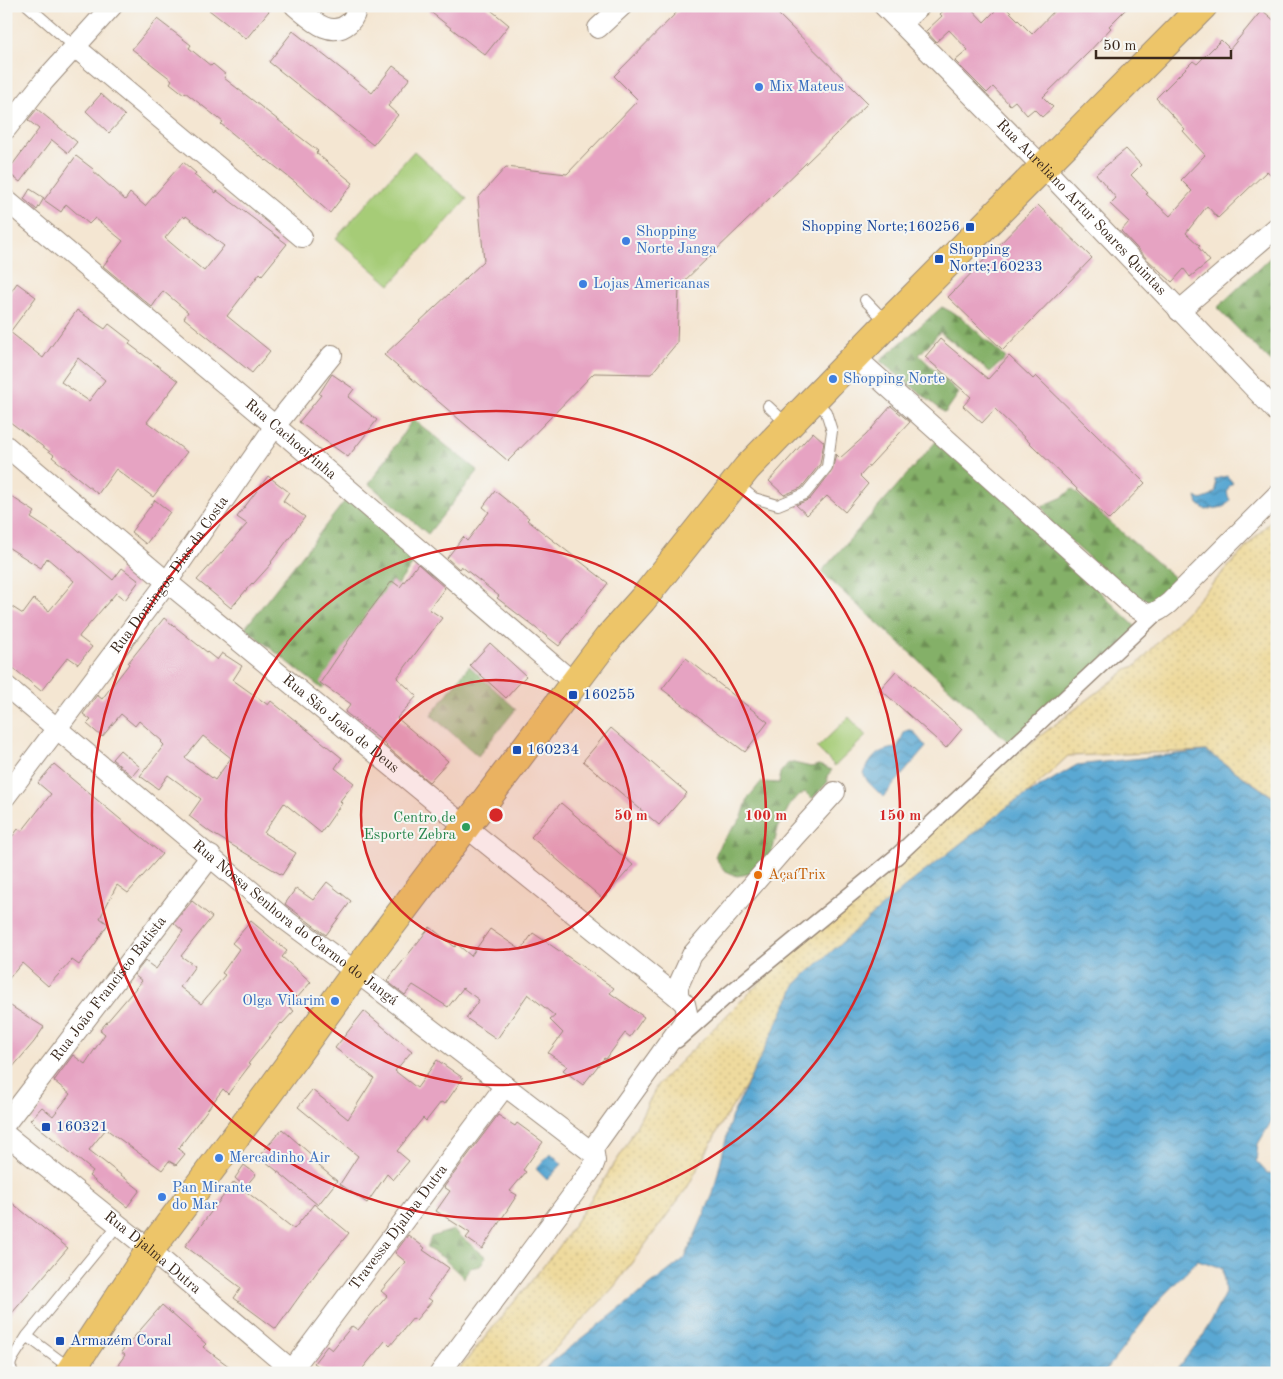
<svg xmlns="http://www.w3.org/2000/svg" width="1283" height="1379" viewBox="0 0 1283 1379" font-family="'Old Standard TT',serif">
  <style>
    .forest { fill: url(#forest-firs); stroke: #606d43 }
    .sand { fill: url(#sand-dots); stroke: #94825e }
    .green { fill: #a6cc77; stroke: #707b4a }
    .water { fill: url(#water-waves); stroke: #4a6978 }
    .building { fill: #e6a3c2; fill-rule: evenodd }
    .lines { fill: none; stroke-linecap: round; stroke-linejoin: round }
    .service-casing { stroke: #988878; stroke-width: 12 }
    .pedestrian-casing { stroke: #988878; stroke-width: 18 }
    .minor-casing { stroke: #988878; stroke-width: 22 }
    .primary-casing { stroke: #988878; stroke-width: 30 }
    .service { stroke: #fff; stroke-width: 10 }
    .pedestrian { stroke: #fff; stroke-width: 15 }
    .minor { stroke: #fff; stroke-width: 20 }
    .primary { stroke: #edc569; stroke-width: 28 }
    .ring { fill: none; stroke: #d62828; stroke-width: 2.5 }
    .shop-dot { fill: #3f7fe0; stroke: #f6f6f2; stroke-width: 2 }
    .transit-dot { fill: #1a4fb4; stroke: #f6f6f2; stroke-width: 2 }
    .leisure-dot { fill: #2e9e5b; stroke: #f6f6f2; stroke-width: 2 }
    .food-dot { fill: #e8710a; stroke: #f6f6f2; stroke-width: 2 }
    .labels { text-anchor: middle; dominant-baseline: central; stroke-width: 4; stroke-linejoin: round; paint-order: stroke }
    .shop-label { font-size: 15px; fill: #366cbe; stroke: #f6f6f2; text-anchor: start }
    .street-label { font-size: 15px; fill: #3b2a1e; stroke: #f6f6f2 }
    .transit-label { font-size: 15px; fill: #164399; stroke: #f6f6f2; text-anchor: start }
    .leisure-label { font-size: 15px; fill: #27864d; stroke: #f6f6f2; text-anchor: end }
    .food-label { font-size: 15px; fill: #c56008; stroke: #f6f6f2; text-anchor: start }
    .centre { fill: #d62828; stroke: #f6f6f2; stroke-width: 2.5 }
    .ring-label { font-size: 15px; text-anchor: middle; font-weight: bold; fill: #d62828; stroke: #f6f6f2; stroke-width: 4; stroke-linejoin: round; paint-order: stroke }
  </style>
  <defs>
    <pattern id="forest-firs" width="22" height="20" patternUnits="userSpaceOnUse" patternTransform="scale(1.25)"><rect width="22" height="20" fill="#84b068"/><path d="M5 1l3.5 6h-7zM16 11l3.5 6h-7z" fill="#6d8f55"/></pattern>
    <pattern id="sand-dots" width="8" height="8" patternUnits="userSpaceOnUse" patternTransform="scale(1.25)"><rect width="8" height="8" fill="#eeda9e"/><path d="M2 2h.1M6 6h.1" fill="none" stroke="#cdbb88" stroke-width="1.8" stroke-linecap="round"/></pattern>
    <pattern id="water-waves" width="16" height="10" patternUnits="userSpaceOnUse" patternTransform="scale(1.25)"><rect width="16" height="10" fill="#5aa8d3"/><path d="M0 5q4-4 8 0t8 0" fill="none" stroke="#4c89ab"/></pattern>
  </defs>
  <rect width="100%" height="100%" fill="#f6f6f2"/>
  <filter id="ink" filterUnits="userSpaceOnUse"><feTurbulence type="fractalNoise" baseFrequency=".02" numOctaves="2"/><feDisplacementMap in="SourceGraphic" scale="10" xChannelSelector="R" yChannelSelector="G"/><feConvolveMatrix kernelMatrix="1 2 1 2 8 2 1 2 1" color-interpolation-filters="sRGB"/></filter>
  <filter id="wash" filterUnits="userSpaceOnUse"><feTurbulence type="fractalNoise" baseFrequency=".0096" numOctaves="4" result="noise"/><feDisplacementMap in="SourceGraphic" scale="20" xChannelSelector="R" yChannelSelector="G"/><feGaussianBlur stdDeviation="1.12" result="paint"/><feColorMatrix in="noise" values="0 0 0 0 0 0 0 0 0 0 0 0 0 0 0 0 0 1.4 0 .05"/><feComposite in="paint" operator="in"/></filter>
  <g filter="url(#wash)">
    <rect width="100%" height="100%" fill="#f4e6d2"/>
    <!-- forest -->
    <path class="forest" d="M1277,251V368L1217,308Z
      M942,307L961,317L1006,358L990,372L940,332L919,355L959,393L945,413L880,361Z
      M413,419L478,471L428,534L369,484Z
      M940,437L1142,633L1014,747L821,572Z
      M1072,489L1178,581L1148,611L1053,525L1042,506L1063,497Z
      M348,497L417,558L322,689L245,628Z
      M469,666L516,709L478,756L431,715Z
      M789,762L811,767L819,765L832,770L827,776V783L812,799L805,792L792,801L778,828L771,857L754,873L737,876L724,870L715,857L720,844L742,817L748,798L761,782L779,783L780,773Z
      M453,1230L486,1257L480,1266L469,1268L464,1278L442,1257L427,1248L431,1237Z"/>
    <!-- sand -->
    <path class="sand" d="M1277,514V799L1205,751L1068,756L1008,812L814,979L722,1123L687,1188L613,1288L532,1373H456L559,1247L625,1148L658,1084L773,969L839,905L990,774L1128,669L1137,665Z"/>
    <!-- green -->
    <path class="green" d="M414,151L467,199L390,285L336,238Z
      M849,717L866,736L835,766L817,748Z"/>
    <!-- water -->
    <path class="water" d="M1227,476L1233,483C1226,488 1226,493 1230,500L1224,507L1206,510L1198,504L1196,497L1201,500L1209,497L1216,491L1215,479Z
      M908,730H912L926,747L883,797L868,782L863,773C874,756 876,750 897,748L904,733Z
      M1206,751L1277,800V1112L1258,1144L1256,1161L1267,1173L1277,1174V1373H1174L1203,1336L1225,1293L1223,1268L1198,1260L1162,1297L1104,1373H543L548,1365L685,1258L713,1194L731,1118L797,982L901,890L1011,804L1077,765Z
      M551,1153L562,1164L547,1180L536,1169Z"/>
    <g id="blocks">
      <!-- building -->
      <path class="building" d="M204,6H273L246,39Z
        M423,6H486L509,25L485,55Z
        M683,6H770L868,103L679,286L677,343L651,374L594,373L508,461L384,355L484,261L478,198L506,167L567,174L638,100L614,76Z
        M949,6H969L984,22L1000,6H1004L1032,34L1059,6H1129L1109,26L1111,28L1088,53L1043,97L1053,107L1042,117L1034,109L1027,115L1015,101L1010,105L993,87L987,93L955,61L968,50L949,30L936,42L926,31L942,16L940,14Z
        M1262,10L1277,23V180L1267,171L1218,218L1207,206L1186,233L1200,246L1198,247L1210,261L1190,277L1184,269L1172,282L1148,260L1121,231L1129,222L1110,204L1116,198L1096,174L1126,149L1141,165L1131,175L1148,193L1146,194L1170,216L1192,191L1181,180L1205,155L1183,131L1185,129L1156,98L1193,61L1197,64L1221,40L1230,49Z
        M157,19L191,45L189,48L211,66L213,64L226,75L224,78L318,151L316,153L353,183L330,213L296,183L267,160L266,161L221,124L223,122L185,92L184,94L170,83L172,80L132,49Z
        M293,31L372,93L393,66L410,78L388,106L398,115L373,145L269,62Z
        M101,94L125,116L109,133L86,111Z
        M37,109L77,142L68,153L52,140L20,182L7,172L39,129L28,120Z
        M76,156L93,169L92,170L125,200L130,193L145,206L183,162L196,173L194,175L216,193L217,191L287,244L262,275L260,273L227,316L270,351L252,373L184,318L188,312L163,291L152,307L103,266L123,241L95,218L89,224L66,204L61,212L44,200ZM183,216L185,218L186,216L224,246L204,271L165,238Z
        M30,189L44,198L37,210L24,199Z
        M1038,205L1092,258L1003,350L948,297Z
        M17,283L36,297L10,332L43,358L77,310L105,329L109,324L131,341L129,344L178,381L147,422L187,452L153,497L116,469L98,494L52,457L54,455L6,419V299ZM78,358L105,380L89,401L61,382Z
        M940,339L988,379L1009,356L1033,379L1036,376L1145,483L1109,520L995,409L982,423L963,406L971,397L925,357Z
        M332,374L354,389L348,397L377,420L348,457L299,422L321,395L319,394Z
        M891,406L910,422L860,476L868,484L845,512L827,496L807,515L796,505L810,499L832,471L836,454L840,458L866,435Z
        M813,432L824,442L820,464L801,488L784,495L769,481Z
        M268,476L289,492L283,501L305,517L271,562L272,563L253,584L252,583L231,608L197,580L247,524L237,517Z
        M495,491L529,518L527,520L608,583L559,646L497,598L499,596L461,566L459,569L447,558L463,537L467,541L489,512L483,507Z
        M6,493L35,512L31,518L71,544L113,580L122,568L139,581L125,600L116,593L80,635L79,637L92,647L78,664L68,657L41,691L6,662V603L23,614L34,599L49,611L74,581L47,558L41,568L6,546Z
        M155,500L170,512L146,544L131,532Z
        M418,564L445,588L429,609L442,618L397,678L417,696L397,718L448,761L429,782L386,746L387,745L345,712L351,704L320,683L361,622L392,581L400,587Z
        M164,618L217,660L222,653L242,666L233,680L268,705L271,701L342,758L335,768L354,783L340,801L342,803L321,833L284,803L264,833L296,853L282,875L210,832L189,816L201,799L168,775L158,789L140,776L164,745L161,742L162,741L139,721L135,726L121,714L102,737L87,724L91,720L83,714L97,695L102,699L129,664L128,663ZM203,736L231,758L215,780L185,758Z
        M490,643L526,676L506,698L470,665Z
        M686,658L768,722L745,752L662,689Z
        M896,671L962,729L946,748L880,689Z
        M611,728L687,793L659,825L583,761Z
        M120,750L140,767L132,776L112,759Z
        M54,764L162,854L128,893L117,885L100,918L108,924L95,944L79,965L72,960L48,986L22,963L6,982V845L18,829L22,831L51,794L38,783Z
        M561,803L633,865L603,899L531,837Z
        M327,882L351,901L326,935L285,904L296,888L313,900Z
        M192,901L212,917L181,956L195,966L180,987L201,1004L225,975L222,973L239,949L232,943L251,921L287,951L282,957L311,982L289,1007L294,1011L282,1024L281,1023L248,1064L250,1065L228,1094L223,1089L178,1149L185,1154L176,1165L169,1161L162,1170L106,1129L89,1150L140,1190L127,1207L89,1176L93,1171L30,1120L42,1107L53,1116L70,1094L54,1081L73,1055L85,1064L105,1034L100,1030L142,981L134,975L145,961L156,969L183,931L174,923Z
        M430,927L455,947L457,944L471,956L490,929L521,950L533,933L614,988L610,993L644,1017L630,1037L625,1033L606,1059L604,1058L583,1085L563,1070L567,1066L548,1053L563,1033L550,1020L555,1016L528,994L497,1039L466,1018L479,1000L463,988L448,1007L413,985L405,995L387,981Z
        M6,1003L44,1027L34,1042L6,1075Z
        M364,1011L412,1051L395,1071L417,1088L437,1060L463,1078L445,1104L441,1102L426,1121L423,1118L397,1151L409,1161L393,1180L387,1174L367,1203L340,1184L358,1156L298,1107L312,1090L348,1119L374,1078L335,1048Z
        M498,1115L515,1126L517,1123L543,1142L523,1170L526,1172L510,1191L517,1195L482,1249L466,1238L470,1233L436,1211L450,1191L444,1187Z
        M282,1129L315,1158L313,1161L337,1181L318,1205L259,1156Z
        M244,1165L256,1174L245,1187L235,1178Z
        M234,1182L294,1229L314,1204L349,1233L319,1269L276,1329L234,1298L241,1288L185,1246Z
        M6,1198L68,1248L6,1320Z
        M408,1235L425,1248L423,1250L449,1268L428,1298L432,1301L416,1320L413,1318L390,1346L385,1341L359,1373H327L314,1363L327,1346L332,1350L352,1326L358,1330L387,1296L381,1291L406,1262L395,1253Z
        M162,1305L206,1344L203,1347L238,1373H112L125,1355L121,1352Z"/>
    </g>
  </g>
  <g filter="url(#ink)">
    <use href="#blocks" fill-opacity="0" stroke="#988878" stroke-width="1"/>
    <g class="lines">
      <defs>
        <path id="service" d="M28,6L75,47
          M865,300L887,323
          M768,406L788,425
          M736,483L754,498L778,505L805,494L827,467L832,431L826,412L815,399
          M70,1368L27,1336L118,1225
          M13,1373L10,1365L13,1358L27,1336"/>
        <path id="pedestrian" d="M677,1040L723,999L897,856L1156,613"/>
        <g id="minor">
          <path d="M295,6C310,18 330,40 349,23C354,18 356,14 356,6"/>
          <path id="s1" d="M884,6L1043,167L1277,412"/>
          <path d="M901,23L920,6"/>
          <path d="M598,28L622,6"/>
          <path d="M75,47L302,237"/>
          <path d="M6,129L44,81L112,6"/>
          <path id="s2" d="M6,200L275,426L574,683"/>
          <path d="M1179,311L1277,227"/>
          <path d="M855,357L1129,603C1149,617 1151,617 1169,603L1277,495"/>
          <path id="s3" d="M6,446L167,582L466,827L679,998"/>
          <path id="s4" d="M6,686L287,921L356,972L594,1154L595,1161L592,1169L440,1373"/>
          <path id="s5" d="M6,796L167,582L275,426L332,355"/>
          <path id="s6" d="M6,1123L211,856"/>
          <path id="s7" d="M6,1135L150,1250L295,1373"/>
          <path d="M591,1151L683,1023L687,1013L685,1004L679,998L678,993V986L692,955L795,836L835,792"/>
          <path id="s8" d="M292,1370L505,1086"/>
        </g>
        <path id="primary" d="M69,1373L150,1250L270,1091L356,972L609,637L642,600L747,468L888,323L1203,6"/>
      </defs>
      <!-- service casing -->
      <use href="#service" class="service-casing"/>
      <!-- pedestrian casing -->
      <use href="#pedestrian" class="pedestrian-casing"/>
      <!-- minor casing -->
      <use href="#minor" class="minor-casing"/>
      <!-- primary casing -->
      <use href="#primary" class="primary-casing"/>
      <!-- service -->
      <use href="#service" class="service"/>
      <!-- pedestrian -->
      <use href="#pedestrian" class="pedestrian"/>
      <!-- minor -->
      <use href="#minor" class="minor"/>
      <!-- primary -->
      <use href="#primary" class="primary"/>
    </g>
  </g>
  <!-- distance rings -->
  <circle cx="496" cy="815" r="135" fill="#d62828" fill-opacity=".12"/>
  <g class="ring">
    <circle cx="496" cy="815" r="135"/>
    <circle cx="496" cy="815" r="270"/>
    <circle cx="496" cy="815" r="404"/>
  </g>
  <!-- markers -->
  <g class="shop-dot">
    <circle cx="759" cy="87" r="5"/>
    <circle cx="626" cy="241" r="5"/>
    <circle cx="583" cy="284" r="5"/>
    <circle cx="833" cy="379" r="5"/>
    <circle cx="335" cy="1001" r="5"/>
    <circle cx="219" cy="1158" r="5"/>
    <circle cx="162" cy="1197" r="5"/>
  </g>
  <g class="transit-dot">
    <rect x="965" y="222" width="10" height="10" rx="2.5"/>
    <rect x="934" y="254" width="10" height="10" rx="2.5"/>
    <rect x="568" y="690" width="10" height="10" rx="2.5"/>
    <rect x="512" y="745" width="10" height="10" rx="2.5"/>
    <rect x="41" y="1122" width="10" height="10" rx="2.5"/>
    <rect x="55" y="1336" width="10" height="10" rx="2.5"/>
  </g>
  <circle class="leisure-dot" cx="466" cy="827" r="5"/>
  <circle class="food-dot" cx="758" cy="875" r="5"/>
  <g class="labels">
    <!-- shop labels -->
    <g class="shop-label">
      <text x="769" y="87">Mix Mateus</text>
      <text x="636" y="232">Shopping<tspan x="636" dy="17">Norte Janga</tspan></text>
      <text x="593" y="284">Lojas Americanas</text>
      <text x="843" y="379">Shopping Norte</text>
      <text x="325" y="1001" text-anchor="end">Olga Vilarim</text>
      <text x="229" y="1158">Mercadinho Air</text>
      <text x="172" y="1188">Pan Mirante<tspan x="172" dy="17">do Mar</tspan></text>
    </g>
    <!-- street labels -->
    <g class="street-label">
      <text stroke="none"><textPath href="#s1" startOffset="282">Rua Aureliano Artur Soares Quintas</textPath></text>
      <text stroke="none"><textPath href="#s2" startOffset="372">Rua Cachoeirinha</textPath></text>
      <text stroke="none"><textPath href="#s5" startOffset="275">Rua Domingos Dias da Costa</textPath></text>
      <text stroke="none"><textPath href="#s3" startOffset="435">Rua São João de Deus</textPath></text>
      <text stroke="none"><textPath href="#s4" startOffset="374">Rua Nossa Senhora do Carmo do Jangá</textPath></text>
      <text stroke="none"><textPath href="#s6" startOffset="169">Rua João Francisco Batista</textPath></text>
      <text stroke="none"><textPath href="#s8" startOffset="178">Travessa Djalma Dutra</textPath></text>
      <text stroke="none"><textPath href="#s7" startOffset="188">Rua Djalma Dutra</textPath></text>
    </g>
    <!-- transit labels -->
    <g class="transit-label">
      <text x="960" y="227" text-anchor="end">Shopping Norte;160256</text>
      <text x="949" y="250">Shopping<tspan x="949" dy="17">Norte;160233</tspan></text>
      <text x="583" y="695">160255</text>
      <text x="527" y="750">160234</text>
      <text x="56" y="1127">160321</text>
      <text x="70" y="1341">Armazém Coral</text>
    </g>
    <!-- leisure labels -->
    <g class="leisure-label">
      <text x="456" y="818">Centro de<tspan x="456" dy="17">Esporte Zebra</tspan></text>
    </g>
    <!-- food labels -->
    <g class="food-label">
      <text x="768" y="875">AçaíTrix</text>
    </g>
  </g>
  <circle cx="496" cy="815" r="8" class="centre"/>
  <g class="ring-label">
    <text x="631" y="820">50 m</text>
    <text x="766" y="820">100 m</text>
    <text x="900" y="820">150 m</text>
  </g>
  <!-- margin -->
  <rect width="1283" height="1379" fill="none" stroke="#f6f6f2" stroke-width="25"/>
  <!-- scale -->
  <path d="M1096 50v8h135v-8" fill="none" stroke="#3b2a1e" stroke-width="2.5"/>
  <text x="1103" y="50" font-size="15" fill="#3b2a1e" stroke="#f6f6f2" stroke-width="4" paint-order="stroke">50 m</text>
</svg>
